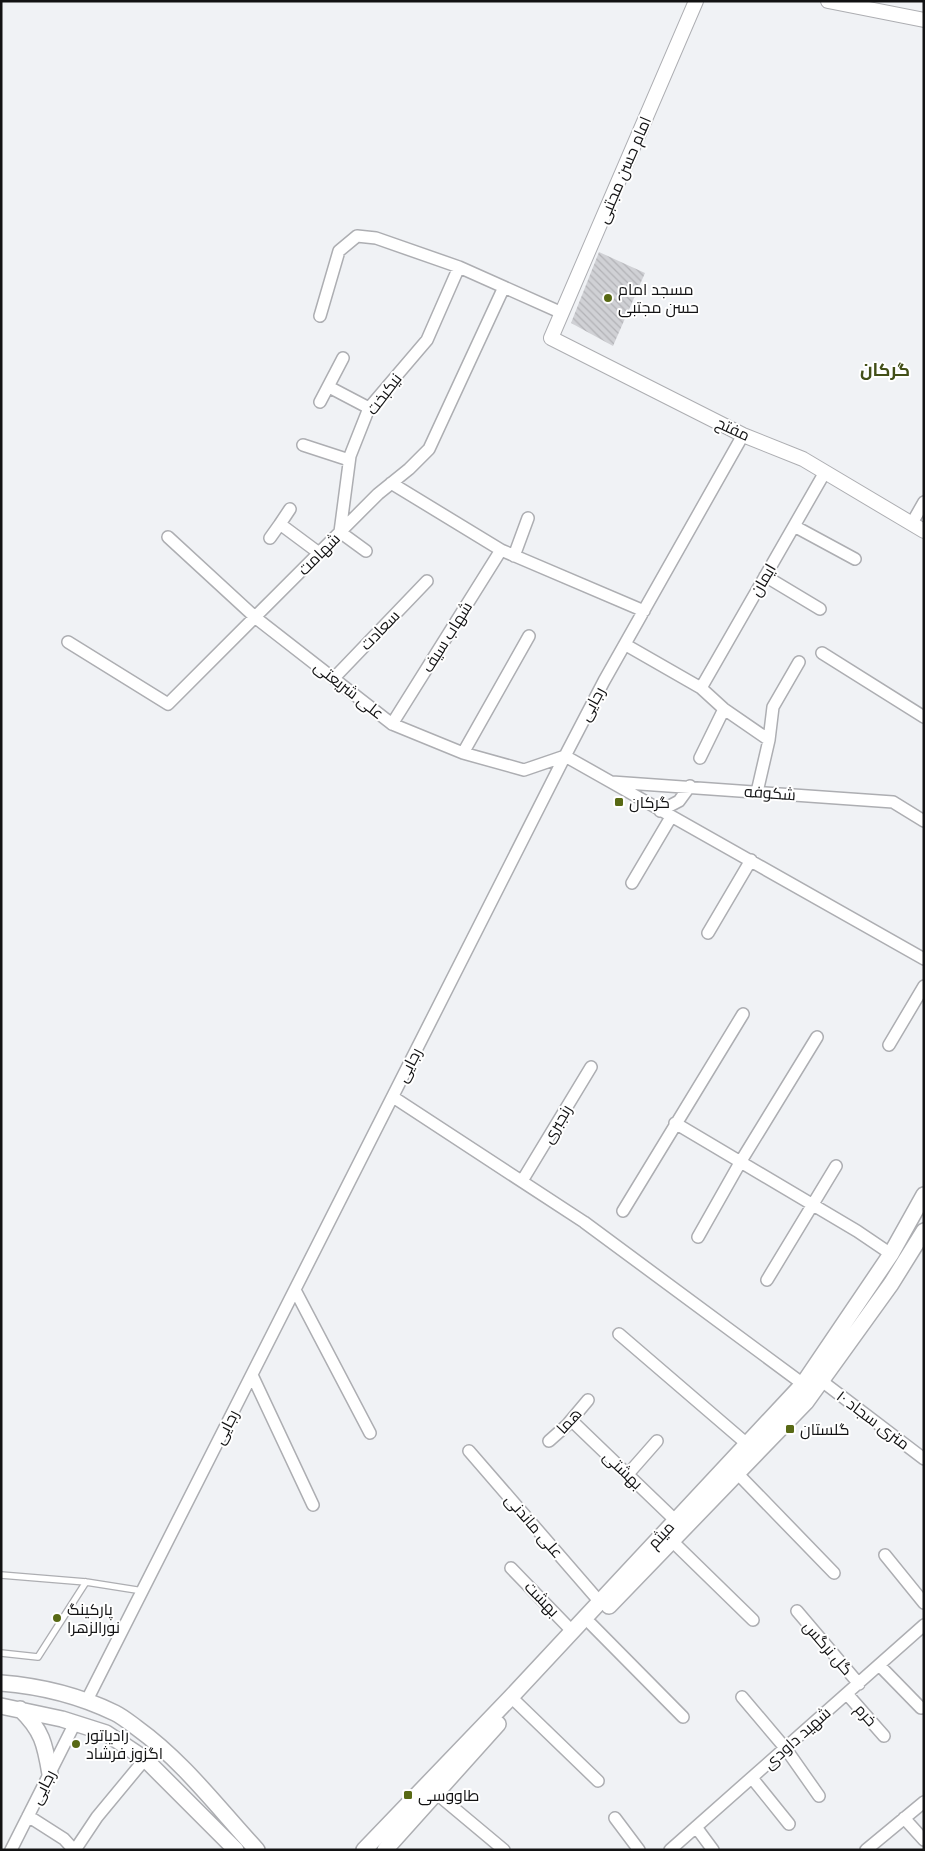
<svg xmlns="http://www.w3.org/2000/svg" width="925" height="1851" viewBox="0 0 925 1851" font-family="Roboto,Cairo,sans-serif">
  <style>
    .building { fill: url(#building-back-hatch) }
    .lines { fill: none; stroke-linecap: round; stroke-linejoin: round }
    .service-casing { stroke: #adaeb2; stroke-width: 8 }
    .minor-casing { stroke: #adaeb2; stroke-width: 14 }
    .tertiary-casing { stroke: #adaeb2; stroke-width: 16 }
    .secondary-casing { stroke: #adaeb2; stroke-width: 18 }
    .service { stroke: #fff; stroke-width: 5.5 }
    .minor { stroke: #fff; stroke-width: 11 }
    .tertiary { stroke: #fff; stroke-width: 14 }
    .secondary { stroke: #fff; stroke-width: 15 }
    .poi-dot { fill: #586914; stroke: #fff; stroke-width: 2 }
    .labels { text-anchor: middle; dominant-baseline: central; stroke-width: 4; stroke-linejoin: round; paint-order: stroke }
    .street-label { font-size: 16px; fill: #121213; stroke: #fff }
    .poi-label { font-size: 16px; fill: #121213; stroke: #fff; text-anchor: start }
    .neighbourhood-label { font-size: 18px; font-weight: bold; fill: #424f17; stroke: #fff }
  </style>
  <defs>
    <pattern id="building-back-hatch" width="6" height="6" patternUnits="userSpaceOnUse" patternTransform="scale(1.25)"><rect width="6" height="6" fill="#d0d1d5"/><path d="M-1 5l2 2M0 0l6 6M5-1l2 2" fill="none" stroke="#b2b2b6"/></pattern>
  </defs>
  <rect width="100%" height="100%" fill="#f0f2f5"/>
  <!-- building -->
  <path class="building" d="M599,252L645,273L613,346L571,323Z"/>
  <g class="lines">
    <defs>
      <path id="service" d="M1,1575L86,1582L143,1591
        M1,1653L38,1657L86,1582"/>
      <path id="minor" d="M320,316L339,251L357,236L376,238L459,267L562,313
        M329,387L369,408
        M320,402L343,358
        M303,445L349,460
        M391,483L501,550L644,611
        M912,523L924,502
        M280,524L290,509
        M794,526L855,559
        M168,537L256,618L392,724L463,753L524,770L565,756
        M270,538L280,524L319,553
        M366,551L340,532L350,456L369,408L427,340L459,267
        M514,556L528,518
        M765,576L820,609
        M68,642L168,704L378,494L409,469L429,449L504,287
        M626,645L701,688L724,709L769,740L773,707L799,662
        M822,653L924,717
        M334,678L427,581
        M701,688L825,472
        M392,724L501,550
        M463,753L529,636
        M565,756L924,959
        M700,758L724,709
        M612,782L893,802L924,821
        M757,792L769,740
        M660,811L679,801L690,786
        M632,883L671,817
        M708,933L751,860
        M889,1045L924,986
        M393,1097L584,1222L803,1384
        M675,1123L857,1231L891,1254
        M522,1181L591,1067
        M623,1211L743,1014
        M698,1237L741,1161L817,1037
        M767,1280L836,1166
        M295,1290L370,1433
        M619,1334L747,1444
        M252,1375L313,1505
        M823,1382L924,1459
        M571,1420L675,1520
        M549,1441L567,1425L588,1400
        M469,1451L599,1601
        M737,1473L834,1573
        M628,1474L657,1441
        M672,1541L753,1620
        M885,1555L924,1603
        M511,1568L572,1631
        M797,1611L859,1684
        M591,1624L683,1717
        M879,1665L921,1708
        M847,1694L884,1736
        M511,1697L598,1781
        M742,1697L786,1749L819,1796
        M86,1702L565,756L604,681L743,435
        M752,1778L789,1824
        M437,1794L504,1850
        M28,1816L64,1839L74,1850
        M615,1818L639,1850
        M904,1818L924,1840
        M696,1827L713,1850
        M11,1850L75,1723
        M75,1850L97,1817L145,1759
        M670,1850L924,1625
        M866,1850L924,1802"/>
      <path id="tertiary" d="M696,1L551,338L743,435L803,459L924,531
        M828,1L924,20"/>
      <path id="secondary" d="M609,1606L806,1402L891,1284L924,1231
        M1,1683C39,1686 80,1696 115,1713C123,1717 130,1723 137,1728C184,1762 218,1808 257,1850
        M1,1706L62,1719L106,1733L145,1759L236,1850
        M20,1709C42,1730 45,1744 50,1774
        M364,1850L511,1697L803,1384L891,1254L924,1195
        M385,1850L498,1724"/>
    </defs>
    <!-- service casing -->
    <use href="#service" class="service-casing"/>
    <!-- minor casing -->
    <use href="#minor" class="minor-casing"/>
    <!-- tertiary casing -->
    <use href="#tertiary" class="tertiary-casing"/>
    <!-- secondary casing -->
    <use href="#secondary" class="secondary-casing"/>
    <!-- service -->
    <use href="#service" class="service"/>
    <!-- minor -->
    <use href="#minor" class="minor"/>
    <!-- tertiary -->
    <use href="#tertiary" class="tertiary"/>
    <!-- secondary -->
    <use href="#secondary" class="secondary"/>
  </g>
  <!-- markers -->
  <g class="poi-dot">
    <circle cx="608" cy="298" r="5"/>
    <rect x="614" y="797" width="10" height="10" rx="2.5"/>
    <rect x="785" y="1424" width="10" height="10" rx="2.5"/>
    <circle cx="57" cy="1618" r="5"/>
    <circle cx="76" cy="1744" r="5"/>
    <rect x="403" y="1790" width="10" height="10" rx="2.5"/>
  </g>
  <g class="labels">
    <!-- street labels -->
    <g class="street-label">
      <text transform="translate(624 170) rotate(-67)">امام حسن مجتبی</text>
      <text transform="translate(384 394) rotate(-53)">نیکبخت</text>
      <text transform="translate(733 429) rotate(25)">مفتح</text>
      <text transform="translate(319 554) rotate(-45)">شهامت</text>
      <text transform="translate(763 580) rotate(-60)">ایمان</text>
      <text transform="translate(380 630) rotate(-46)">سعادت</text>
      <text transform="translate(447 637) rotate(-58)">شهاب سیف</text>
      <text transform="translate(349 690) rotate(38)">علی شریعتی</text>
      <text transform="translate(592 704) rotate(-62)">رجایی</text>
      <text transform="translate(770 793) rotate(4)">شکوفه</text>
      <text transform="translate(409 1065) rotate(-63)">رجایی</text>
      <text transform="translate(557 1124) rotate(-59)">رنجبری</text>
      <text transform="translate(873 1420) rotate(37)">۱۰ متری سجاد</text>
      <text transform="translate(569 1421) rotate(-47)">هما</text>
      <text transform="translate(226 1427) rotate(-63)">رجایی</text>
      <text transform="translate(623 1470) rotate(44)">بهشتی</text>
      <text transform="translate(534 1526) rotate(49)">علی ماندنی</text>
      <text transform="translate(661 1535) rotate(-47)">میثم</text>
      <text transform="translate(542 1599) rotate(46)">بهشت</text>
      <text transform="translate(828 1648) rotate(49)">گل نرگس</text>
      <text transform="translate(866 1715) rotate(49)">خرم</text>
      <text transform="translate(797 1738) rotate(-42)">شهید داودی</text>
      <text transform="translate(43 1787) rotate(-63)">رجایی</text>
    </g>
    <!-- poi labels -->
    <g class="poi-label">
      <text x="618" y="289">مسجد امام<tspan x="618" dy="18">حسن مجتبی</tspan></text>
      <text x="629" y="802">گرکان</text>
      <text x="800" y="1429">گلستان</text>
      <text x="67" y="1609">پارکینگ<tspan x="67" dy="18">نورالزهرا</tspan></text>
      <text x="86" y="1735">رادیاتور<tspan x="86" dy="18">اگزوز فرشاد</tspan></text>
      <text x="418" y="1795">طاووسی</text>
    </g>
    <!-- neighbourhood labels -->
    <g class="neighbourhood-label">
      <text x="885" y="369">گرکان</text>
    </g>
  </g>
  <!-- border -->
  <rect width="925" height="1851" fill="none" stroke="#121213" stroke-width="5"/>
</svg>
